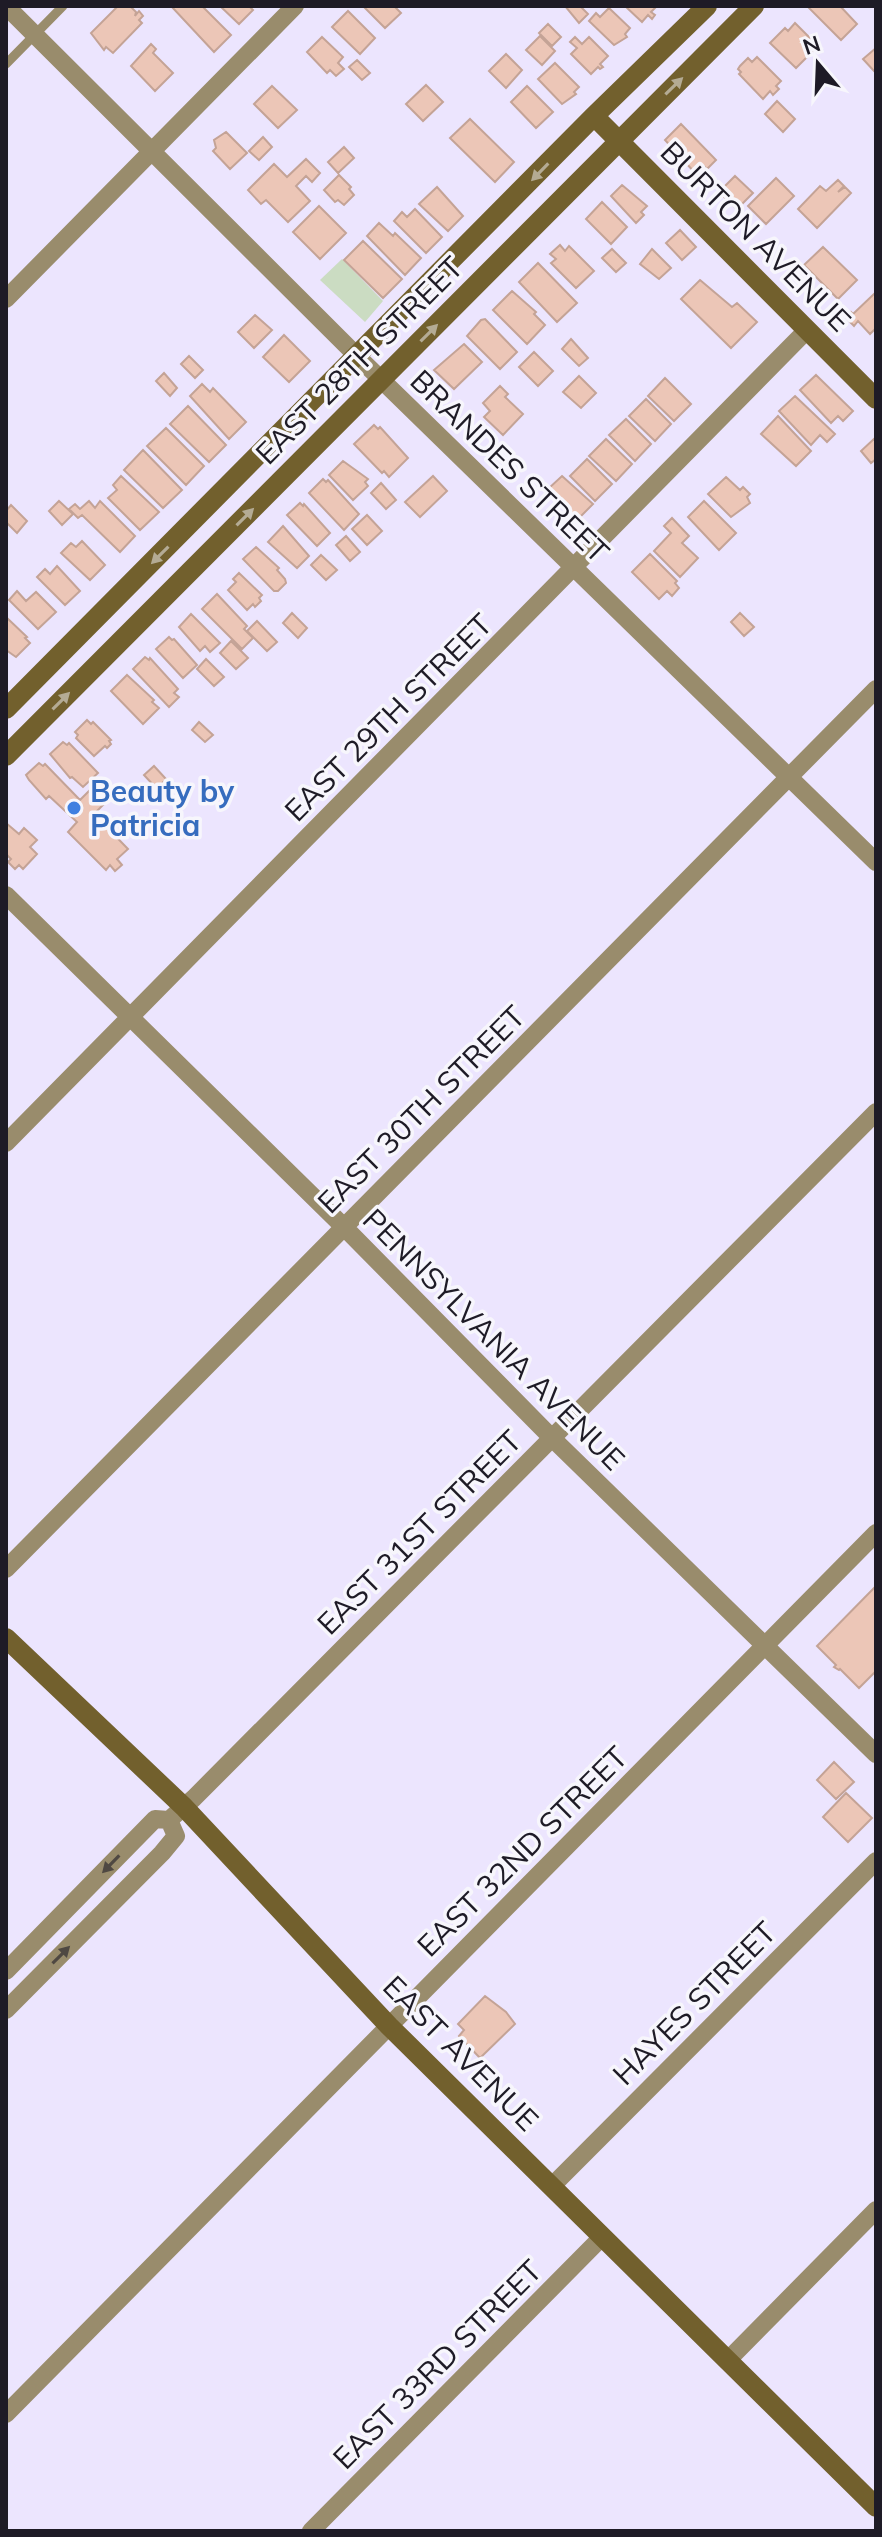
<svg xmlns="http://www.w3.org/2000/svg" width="882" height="2537" viewBox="0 0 882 2537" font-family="Mulish,sans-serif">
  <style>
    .green { fill: #cbdcc2 }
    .building { fill: #ecc6b7; stroke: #c4a396; stroke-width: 2 }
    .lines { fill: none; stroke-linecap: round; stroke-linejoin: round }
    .lane { stroke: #998c6c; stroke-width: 9 }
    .street { stroke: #998c6c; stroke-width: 18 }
    .secondary { stroke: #72602d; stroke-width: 20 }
    .oneway { fill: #b4ab94 }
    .oneway2 { fill: #4f4842 }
    .shop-dot { fill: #3f7fe0; stroke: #f7f6fc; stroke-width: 3 }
    .labels { text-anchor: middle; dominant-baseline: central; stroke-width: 7; stroke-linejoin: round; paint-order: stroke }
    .street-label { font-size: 30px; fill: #1e1b26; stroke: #f7f6fc }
    .shop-label { font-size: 30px; font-weight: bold; fill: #366cbe; stroke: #f7f6fc; text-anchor: start }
  </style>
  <rect width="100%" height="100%" fill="#ece5fe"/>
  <!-- green -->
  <path class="green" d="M342,259L383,301L365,322L320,280Z"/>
  <!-- building -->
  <path class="building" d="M118,6H130L136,12L135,16L139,11L143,16L139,20L142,23L113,53L106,47L104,50L91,33Z
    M171,6H202L231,35L214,52Z
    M220,6H249L253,10L239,24Z
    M363,6H394L401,13L385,28Z
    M565,6H580L588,14L579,23Z
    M625,6H657L651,12L655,15L652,19L648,15L642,22Z
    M840,6L857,24L841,40L808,7Z
    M609,8L630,28L625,34L627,37L614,45L589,21L596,13L600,17Z
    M348,11L375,38L360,54L332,27Z
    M795,23L818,46L796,68L770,43L785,28L788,31Z
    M548,24L561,37L552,46L539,33Z
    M540,36L555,51L542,65L526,50Z
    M322,37L343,57L338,63L344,69L336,76L330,70L327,73L307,52Z
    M575,37L582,44L589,37L608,56L600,64L603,67L600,69L598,67L591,74L571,54L577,48L570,42Z
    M151,44L156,49L153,53L173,73L155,91L131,66Z
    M876,48V70L874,71L863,59Z
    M506,54L522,70L506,88L489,71Z
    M757,57L781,81L776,86L779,89L773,95L770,91L763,99L739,74L741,72L738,69L740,66L748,58L752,62Z
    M357,60L370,73L362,80L349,67Z
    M555,63L579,87L574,92L576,94L562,104L538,79Z
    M426,85L443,102L423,121L406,104Z
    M272,86L297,110L278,128L254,104Z
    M527,86L553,112L536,128L511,102Z
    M777,101L795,119L783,132L765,114Z
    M470,119L514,162L495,182L450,138Z
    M681,124L716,160L707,169L704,166L696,174L665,140Z
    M226,132L247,153L230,169L213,151L216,148L214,140Z
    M263,137L272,147L259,160L249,151Z
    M344,147L354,158L338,173L328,162Z
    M306,159L320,173L312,182L306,176L296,186L310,201L288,222L266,200L261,204L248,190L274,164L287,177Z
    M339,175L351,187L349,189L354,195L344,205L338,200L335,202L324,190Z
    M735,176L753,193L737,209L719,192Z
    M776,178L794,196L766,224L748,206Z
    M838,180L844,186L838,192L845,187L851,193L817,228L798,209L820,186L826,191Z
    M622,185L647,206L641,212L644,215L636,223L611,196Z
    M437,187L463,216L448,231L419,204Z
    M602,202L627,227L611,244L586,219Z
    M319,206L346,233L320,259L293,232Z
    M415,209L442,237L426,253L394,221L402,212L407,217Z
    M379,223L393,236L395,233L421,258L405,275L367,236Z
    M680,230L696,247L682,260L666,243Z
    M363,241L402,279L383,298L344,260Z
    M560,245L565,251L569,246L594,271L576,288L551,263L556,259L550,254Z
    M823,247L857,280L838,299L804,265Z
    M612,249L626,263L616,272L602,258Z
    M652,249L671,268L659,279L640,264Z
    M538,263L577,303L557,322L519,282Z
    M700,280L732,307L737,303L757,322L731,348L681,299Z
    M512,291L536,312L534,314L545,325L527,344L493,310Z
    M876,292V328L870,334L858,321L854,326L846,318L851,312L853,314Z
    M255,315L272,330L254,348L238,332Z
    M485,319L517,352L500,369L467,336L481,320Z
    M284,335L310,361L289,382L263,357Z
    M571,339L588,358L579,366L562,349Z
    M464,344L482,362L454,389L434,370Z
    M534,352L553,371L538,386L519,367Z
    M189,356L203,370L195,378L181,364Z
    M164,373L177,388L170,396L156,381Z
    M816,375L853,411L843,421L838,416L831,423L800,390Z
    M579,376L596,393L581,408L563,392Z
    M665,378L691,404L674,421L648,396Z
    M202,384L210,392L213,388L246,422L229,439L190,396Z
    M500,386L508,394L505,397L523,414L503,435L484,417L490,411L483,403Z
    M795,396L835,434L827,442L820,435L811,445L779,411Z
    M646,399L671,424L655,441L629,416Z
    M188,406L226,445L209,462L170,424Z
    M778,416L811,451L796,466L761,434Z
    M626,419L651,444L635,461L609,435Z
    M374,425L378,429L380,427L408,458L389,477L384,471L382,473L354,444Z
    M166,428L204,466L186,485L147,446Z
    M875,438L876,459L871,463L861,451Z
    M606,439L632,464L616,481L589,456Z
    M143,450L182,490L163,508L124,470Z
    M587,459L612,484L595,501L570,476Z
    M343,461L368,479L365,482L368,486L353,500L329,475Z
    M121,476L159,512L140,530L108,498L117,490L113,485Z
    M433,476L447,491L420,517L405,502Z
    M562,476L593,504L576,521L550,495L552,493L548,489Z
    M726,477L740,490L743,487L750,494L747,497L750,503L731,517L708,494Z
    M323,479L326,482L328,480L359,514L344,530L309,493Z
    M381,483L396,500L386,509L371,493Z
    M59,501L73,514L62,525L49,511Z
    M89,501L95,508L100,501L135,536L120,552L82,515L78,518L69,509L75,504L80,509Z
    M704,501L736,533L719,550L688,517Z
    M300,503L303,506L304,504L330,533L317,546L287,515Z
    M11,505L27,521L17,533L6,522V511Z
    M367,515L382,531L367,545L352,529Z
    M672,518L689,536L682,543L698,558L680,577L654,551L671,533L664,526Z
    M283,526L309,556L297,568L268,542Z
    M346,536L360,552L350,561L336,545Z
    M82,541L105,565L90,580L61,553L71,543L76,547Z
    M256,547L279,568L277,570L285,579L286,583L278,591H274L243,559Z
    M650,554L677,581L675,583L679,588L672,596L667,591L659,599L632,572Z
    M321,555L337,570L326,580L311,565Z
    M57,566L80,591L65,605L37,577L45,569L50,574Z
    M239,573L262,595L259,598L261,601L255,607L253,604L247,610L228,590L236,582L233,579Z
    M17,591L26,601L36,592L56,612L38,629L9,600Z
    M217,594L247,626L244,629L253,638L242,649L202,609Z
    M292,613L307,628L298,638L283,623Z
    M740,613L754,627L744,636L731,622Z
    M191,614L220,643L210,652L205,646L200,651L179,627Z
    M6,617L27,637L25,638L30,643L16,657L6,650Z
    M257,621L277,642L267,651L247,631Z
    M169,637L172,640L174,639L197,665L183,678L156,649Z
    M231,641L248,658L236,669L220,653Z
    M145,657L149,660L150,658L178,689L174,693L179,697L169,707L133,669Z
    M206,659L224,677L214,686L197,669Z
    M127,675L154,700L152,702L159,708L143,724L111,691Z
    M87,720L91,724L93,722L111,740L109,741L111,744L107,748L105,746L94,756L76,738L78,735L75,732Z
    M199,722L213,735L205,742L192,730Z
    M63,742L67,745L69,743L98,773L83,787L72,777L70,778L50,754Z
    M39,763L43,766L45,764L80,800L89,791L103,805L94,814L128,849L117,859L122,865L115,871L110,865L106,870L68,832L77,822L49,796L46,799L29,780L26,775Z
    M154,766L166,779L157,789L144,775Z
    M6,823L19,834L24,828L37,840L30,847L37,854L23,869L19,865L15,869L8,862L11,859L6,854Z
    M876,1586V1671L859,1688L840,1669L839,1670L834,1667L836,1665L817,1646Z
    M834,1762L854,1782L836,1799L817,1780Z
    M846,1793L872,1818L848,1842L823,1817Z
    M485,1996L506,2012L515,2024L480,2058L459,2036L464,2030L458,2024Z"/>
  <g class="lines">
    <!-- lane -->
    <path class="lane" d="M6,64L63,6"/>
    <!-- street -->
    <path class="street" d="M6,6L358,357L876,862
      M6,299L295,6
      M6,895L344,1227L552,1438L876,1754
      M6,1143L807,330
      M6,1569L876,689
      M169,1820L194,1798L876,1112
      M6,1971L155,1819L169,1820L176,1836L162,1853L6,2010
      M553,2185L876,1861
      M728,2360L876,2210
      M6,2414L876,1533
      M311,2531L602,2237"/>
    <!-- secondary -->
    <path class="secondary" d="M594,116L876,399
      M6,709L594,116L707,6
      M6,756L754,6
      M6,1638L184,1807L389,2026L876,2507"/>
  </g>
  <!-- one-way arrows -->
  <defs><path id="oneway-solid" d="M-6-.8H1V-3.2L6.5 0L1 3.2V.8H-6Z" transform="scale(2)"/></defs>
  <g class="oneway">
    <use href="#oneway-solid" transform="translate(674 86) rotate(-44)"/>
    <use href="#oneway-solid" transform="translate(540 172) rotate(134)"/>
    <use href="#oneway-solid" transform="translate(429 333) rotate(-45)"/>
    <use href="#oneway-solid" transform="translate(245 517) rotate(-45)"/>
    <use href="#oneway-solid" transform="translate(160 555) rotate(135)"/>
    <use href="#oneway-solid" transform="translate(61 701) rotate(-45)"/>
  </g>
  <g class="oneway2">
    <use href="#oneway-solid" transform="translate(111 1864) rotate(134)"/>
    <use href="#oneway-solid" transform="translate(61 1955) rotate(-45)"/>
  </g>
  <!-- markers -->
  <circle class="shop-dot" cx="74" cy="808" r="8"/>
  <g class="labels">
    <!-- street labels -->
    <g class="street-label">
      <text transform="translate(756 236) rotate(45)">BURTON AVENUE</text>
      <text transform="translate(359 360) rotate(-45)">EAST 28TH STREET</text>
      <text transform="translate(510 466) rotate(44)">BRANDES STREET</text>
      <text transform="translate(388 717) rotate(-45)">EAST 29TH STREET</text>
      <text transform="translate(421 1109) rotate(-45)">EAST 30TH STREET</text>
      <text transform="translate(494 1339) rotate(45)">PENNSYLVANIA AVENUE</text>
      <text transform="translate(419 1532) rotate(-45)">EAST 31ST STREET</text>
      <text transform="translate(522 1851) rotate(-45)">EAST 32ND STREET</text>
      <text transform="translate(694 2003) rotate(-45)">HAYES STREET</text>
      <text transform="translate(461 2053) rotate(45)">EAST AVENUE</text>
      <text transform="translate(437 2364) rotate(-45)">EAST 33RD STREET</text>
    </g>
    <!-- shop labels -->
    <g class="shop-label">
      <text x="90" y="791">Beauty by<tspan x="90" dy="34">Patricia</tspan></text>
    </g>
  </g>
  <!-- border -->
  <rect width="882" height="2537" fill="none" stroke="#1e1b26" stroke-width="16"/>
  <!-- north arrow -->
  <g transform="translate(818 64) rotate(341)" stroke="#f7f6fc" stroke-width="6" paint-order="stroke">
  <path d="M0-6L14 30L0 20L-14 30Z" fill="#1e1b26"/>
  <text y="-12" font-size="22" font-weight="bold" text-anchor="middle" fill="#1e1b26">N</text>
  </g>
</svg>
